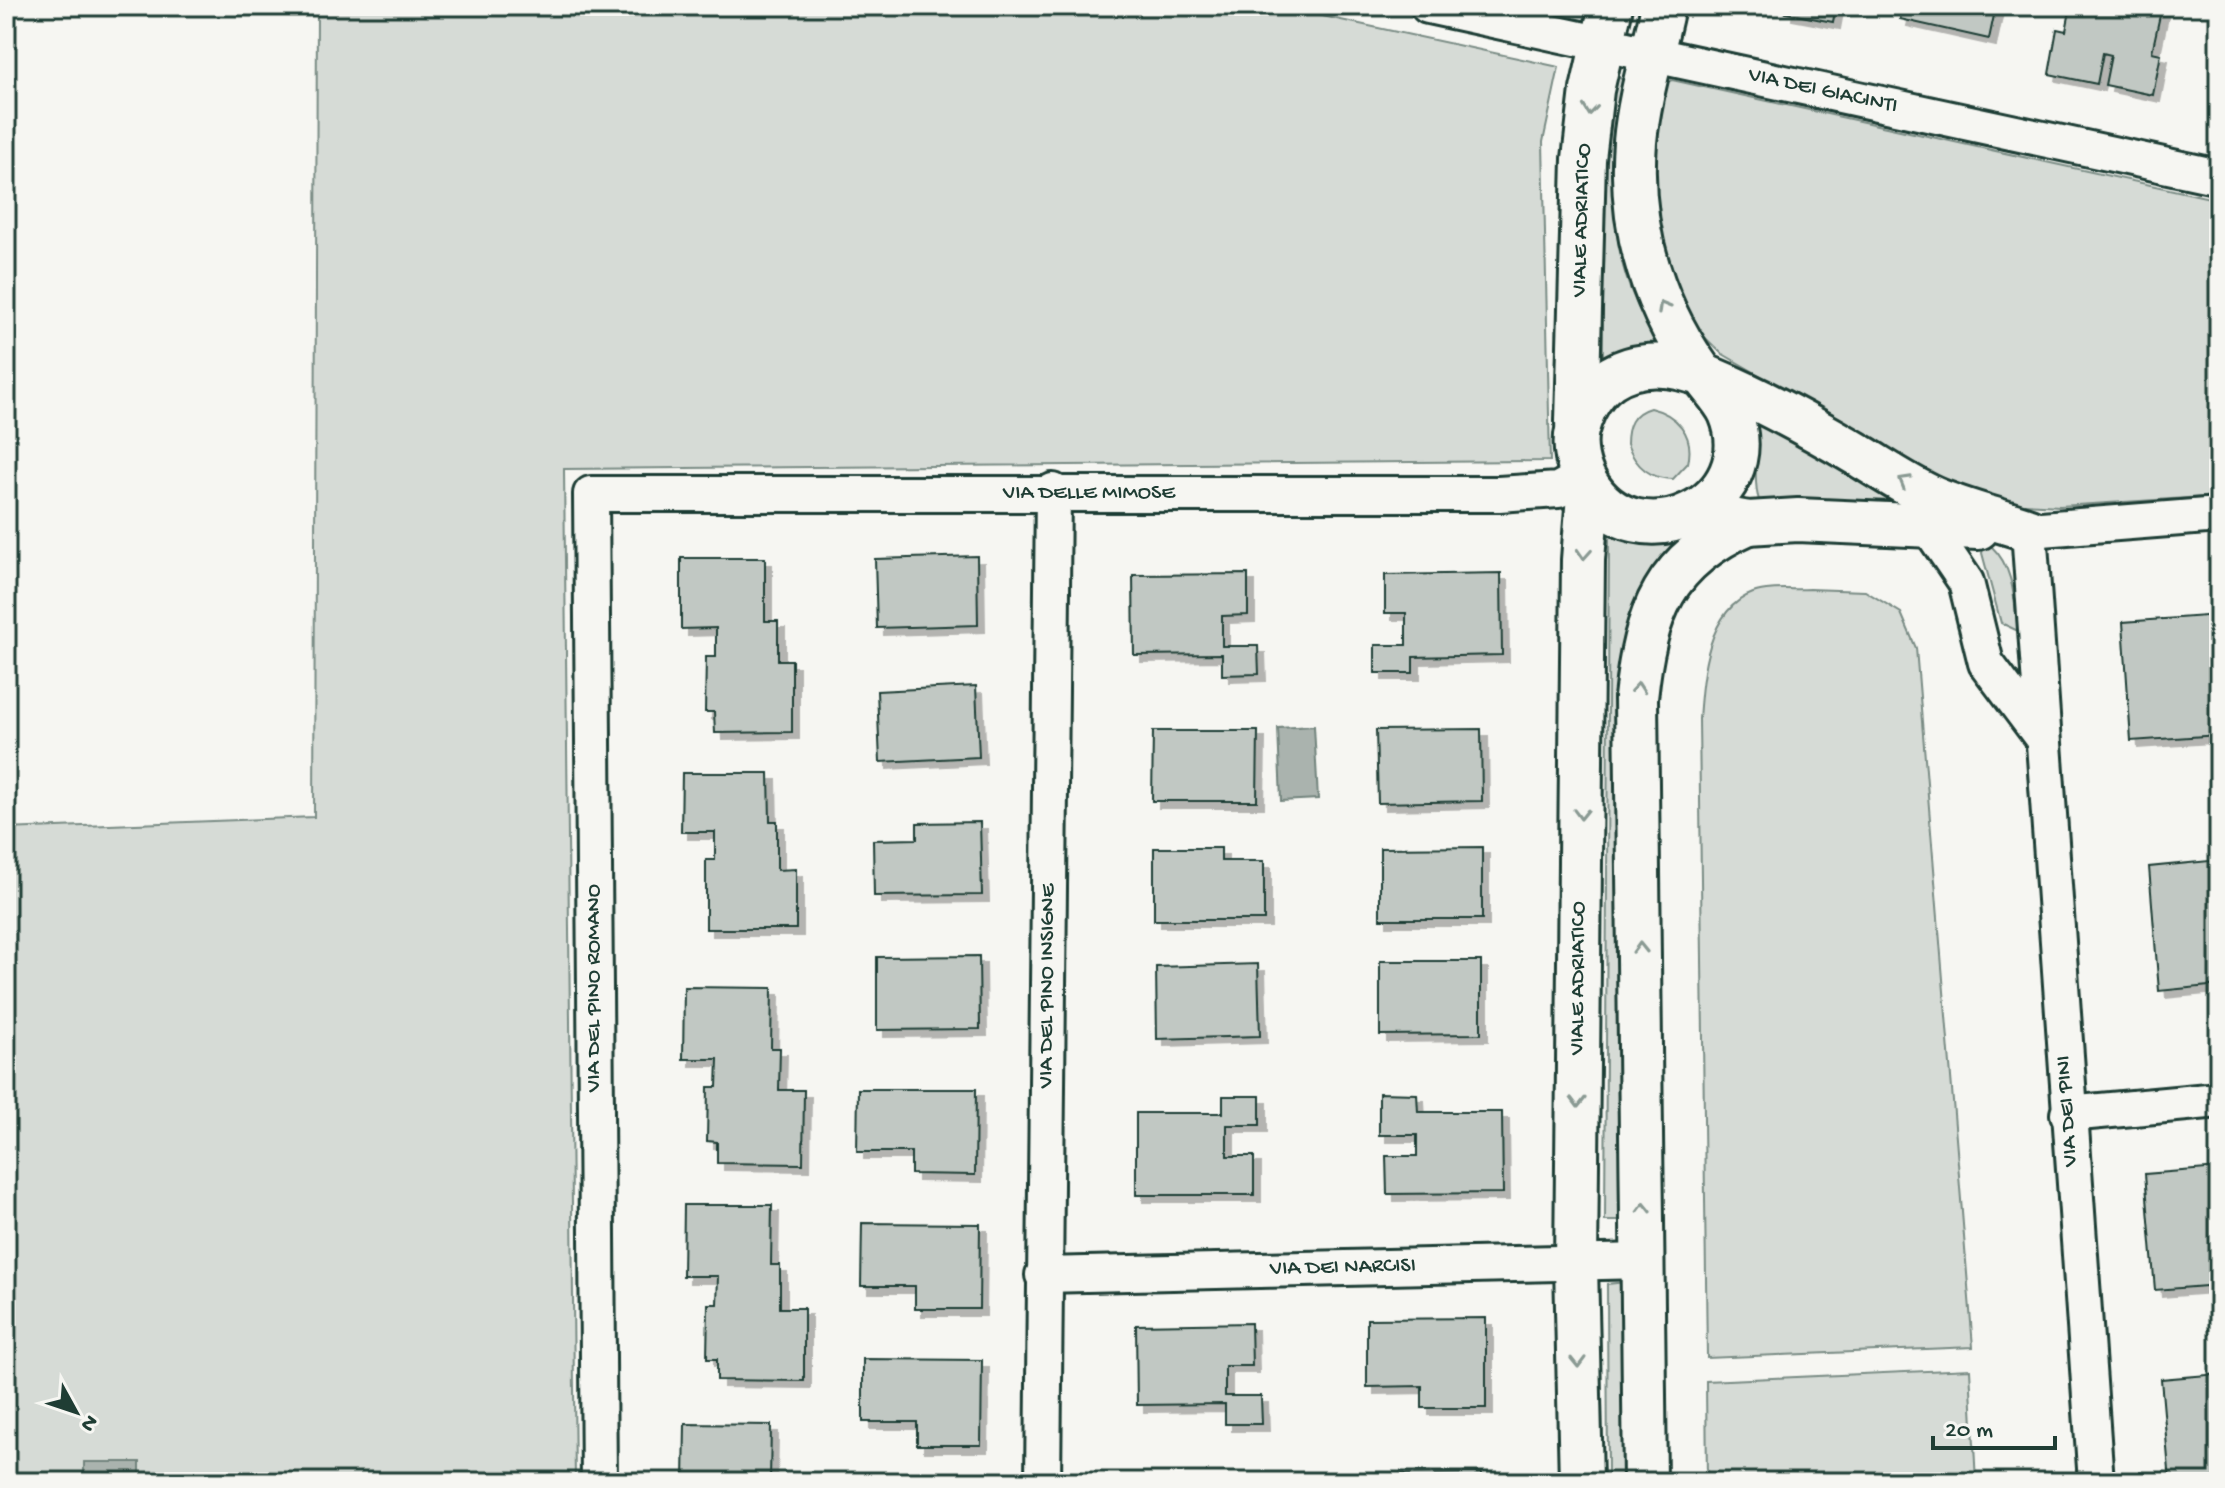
<svg xmlns="http://www.w3.org/2000/svg" width="2225" height="1488" viewBox="0 0 2225 1488" font-family="'Gochi Hand',sans-serif">
  <style>
    .green { fill: #d6dbd6; stroke: #7a8c85; stroke-width: 2 }
    .water { fill: #aab3ae; stroke: #72847d; stroke-width: 2 }
    .building { fill: #c1c8c3; stroke: #1f3d34; stroke-width: 2; filter: url(#shadow) }
    .lines { fill: none; stroke-linecap: round; stroke-linejoin: round }
    .minor-casing { stroke: #1f3d34; stroke-width: 40 }
    .tertiary-casing { stroke: #1f3d34; stroke-width: 48 }
    .minor { stroke: #f6f6f2; stroke-width: 34 }
    .tertiary { stroke: #f6f6f2; stroke-width: 42 }
    .oneway { stroke: #8a9a93 }
    .labels { text-anchor: middle; dominant-baseline: central; stroke-width: 7; stroke-linejoin: round; paint-order: stroke }
    .street-label { font-size: 22px; fill: #1f3d34; stroke: #f6f6f2 }
  </style>
  <defs>
    <filter id="shadow"><feDropShadow dx="7" dy="7" stdDeviation="0" flood-color="#0004"/></filter>
  </defs>
  <rect width="100%" height="100%" fill="#f6f6f2"/>
  <filter id="ink" filterUnits="userSpaceOnUse"><feTurbulence type="fractalNoise" baseFrequency=".0125" numOctaves="2"/><feDisplacementMap in="SourceGraphic" scale="16" xChannelSelector="R" yChannelSelector="G"/><feConvolveMatrix kernelMatrix="1 2 1 2 8 2 1 2 1" color-interpolation-filters="sRGB"/></filter>
  <g filter="url(#ink)">
    <!-- green -->
    <path class="green" d="M317,6H1276L1559,67L1543,142L1550,461L564,469L575,1482H6V829L314,817Z
      M1617,77L1622,79L1625,87C1612,190 1601,260 1663,350L1603,365L1602,137L1610,79Z
      M1672,80L2219,200V496L2060,506L2006,503L1945,482L1721,353L1689,322L1677,304L1650,202L1662,84Z
      M1650,408C1676,414 1695,434 1688,463L1673,479C1650,479 1635,465 1627,444C1627,426 1632,413 1650,408Z
      M1760,423L1903,504L1760,501C1753,493 1757,443 1755,428Z
      M1609,533L1664,535L1670,538L1672,547L1663,563L1621,1221H1605Z
      M1984,547H1992C2015,569 2014,602 2018,631L2001,623L1982,553Z
      M1809,589L1865,591L1901,613L1916,648L1973,1347L1707,1358L1699,719C1702,679 1706,610 1753,593C1769,587 1792,590 1809,589Z
      M1626,1282V1482H1608L1607,1284Z
      M1970,1369L1976,1482H1707L1706,1381Z"/>
    <!-- water -->
    <path class="water" d="M1314,726L1318,799L1281,801L1278,728Z
      M84,1462H140V1482H84Z"/>
    <!-- building -->
    <path class="building" d="M1786,6H1836L1833,22L1785,13Z
      M1903,6H1996L1989,39L1900,19Z
      M2071,6H2162L2152,52L2161,54L2153,95L2105,85L2111,55L2103,53L2097,84L2049,74L2057,29L2066,31Z
      M977,556L978,625L877,628L875,559Z
      M681,558H765V621H778V660H792V732L715,733L714,712H705L706,657H716V628L681,629Z
      M1501,573L1502,655L1413,657V673H1375V645H1406V613H1385V575Z
      M1248,574V615L1222,616V646H1258L1259,674L1222,675V654L1134,655L1133,575Z
      M2219,615V735L2131,741L2123,622Z
      M976,686L979,757L880,762L877,691Z
      M1481,729L1482,801L1378,803L1376,730Z
      M1153,731H1258L1257,801H1152Z
      M682,773H769L770,821H777V870L796,869V929H706V860H715V832H681Z
      M980,822L982,895L874,896L873,840L917,839V823Z
      M1482,847V919H1380V848Z
      M1154,848H1221V861H1264V920H1154Z
      M2219,860V985L2159,991L2149,867Z
      M979,956L980,1029L877,1030V957Z
      M1380,961H1481V1034L1380,1035Z
      M1258,964L1260,1036L1157,1039L1156,967Z
      M684,987L772,988L771,1048H780L779,1090H804L803,1164L717,1163V1142L707,1141L708,1087H717L718,1059H683Z
      M858,1089H976L975,1175L911,1174V1152H857Z
      M1379,1093L1417,1094L1418,1112H1502L1503,1193L1387,1194L1386,1156H1417V1135H1379Z
      M1223,1096H1260V1125H1227V1156H1254V1195H1136V1113H1223Z
      M2219,1168V1285L2155,1290L2145,1174Z
      M684,1205H772L771,1265H780V1308H804V1381L717,1380V1359H707L708,1304H717L718,1276H683Z
      M862,1223L980,1224L979,1309H915V1286H861Z
      M1486,1318V1408H1422V1386L1367,1387V1319Z
      M1251,1323L1252,1366H1225V1396H1261L1262,1424H1225V1404L1137,1405L1136,1325Z
      M863,1359L982,1360L981,1445H917V1422H863Z
      M2219,1374V1482H2170L2161,1379Z
      M685,1424L771,1425L770,1482H684Z
      M1482,1473V1482H1381V1474Z"/>
    <g class="lines">
      <defs>
        <g id="minor">
          <path id="s1" d="M1428,6L2219,177"/>
          <path d="M1928,526L1966,582L1986,663L2043,739"/>
          <path d="M2068,1114L2219,1100"/>
          <path id="s2" d="M1043,1275L1645,1261"/>
          <path id="s3" d="M599,1482L591,494H1499L1558,490L1582,477"/>
          <path id="s4" d="M1043,1482L1053,491"/>
          <path d="M2096,1482L2029,530L2219,515"/>
        </g>
        <g id="tertiary">
          <path d="M1663,6C1654,50 1639,96 1635,142C1628,230 1654,312 1708,382C1715,391 1725,402 1730,413C1767,503 1637,567 1587,484C1578,469 1573,447 1577,430C1595,361 1655,354 1712,379C1765,401 1813,428 1862,457C1885,471 1909,487 1933,498C1963,511 1997,519 2029,530"/>
          <path id="s5" d="M1577,422L1584,159L1592,90L1611,6"/>
          <path d="M1721,518L1748,523L1798,520L1978,528"/>
          <path id="s6" d="M1581,1482L1576,1265L1583,560L1588,495L1582,477"/>
          <path d="M1645,1482L1636,698C1645,612 1664,560 1748,523"/>
        </g>
      </defs>
      <!-- minor casing -->
      <use href="#minor" class="minor-casing"/>
      <!-- tertiary casing -->
      <use href="#tertiary" class="tertiary-casing"/>
      <!-- minor -->
      <use href="#minor" class="minor"/>
      <!-- tertiary -->
      <use href="#tertiary" class="tertiary"/>
    </g>
    <!-- one-way arrows -->
    <defs><path id="oneway-chevron" d="M-2-3.5L2.5 0L-2 3.5" fill="none" stroke-width="1.6" stroke-linecap="round" stroke-linejoin="round" transform="scale(2)"/></defs>
    <g class="oneway">
      <use href="#oneway-chevron" transform="translate(1590 110) rotate(96)"/>
      <use href="#oneway-chevron" transform="translate(1663 307) rotate(-120)"/>
      <use href="#oneway-chevron" transform="translate(1904 481) rotate(-150)"/>
      <use href="#oneway-chevron" transform="translate(1584 554) rotate(94)"/>
      <use href="#oneway-chevron" transform="translate(1638 688) rotate(-85)"/>
      <use href="#oneway-chevron" transform="translate(1581 814) rotate(91)"/>
      <use href="#oneway-chevron" transform="translate(1640 948) rotate(-91)"/>
      <use href="#oneway-chevron" transform="translate(1578 1102) rotate(91)"/>
      <use href="#oneway-chevron" transform="translate(1644 1208) rotate(-91)"/>
      <use href="#oneway-chevron" transform="translate(1578 1362) rotate(89)"/>
    </g>
  </g>
  <g class="labels">
    <!-- street labels -->
    <g class="street-label">
      <text stroke="none"><textPath href="#s1" startOffset="404">VIA DEI GIACINTI</textPath></text>
      <text stroke="none"><textPath href="#s5" startOffset="202">VIALE ADRIATICO</textPath></text>
      <text stroke="none"><textPath href="#s3" startOffset="1486">VIA DELLE MIMOSE</textPath></text>
      <text stroke="none"><textPath href="#s6" startOffset="504">VIALE ADRIATICO</textPath></text>
      <text stroke="none"><textPath href="#s4" startOffset="496">VIA DEL PINO INSIGNE</textPath></text>
      <text transform="translate(595 988) rotate(-90)">VIA DEL PINO ROMANO</text>
      <text transform="translate(2068 1111) rotate(-94)">VIA DEI PINI</text>
      <text stroke="none"><textPath href="#s2" startOffset="300">VIA DEI NARCISI</textPath></text>
    </g>
  </g>
  <!-- margin -->
  <rect width="2225" height="1488" fill="none" stroke="#f6f6f2" stroke-width="32"/>
  <rect x="16" y="16" width="2193" height="1456" fill="none" stroke="#1f3d34" stroke-width="3" filter="url(#ink)"/>
  <!-- north arrow -->
  <g transform="translate(76 1412) rotate(130)" stroke="#f6f6f2" stroke-width="6" paint-order="stroke">
  <path d="M0-6L14 30L0 20L-14 30Z" fill="#1f3d34"/>
  <text y="-12" font-size="22" font-weight="bold" text-anchor="middle" fill="#1f3d34">N</text>
  </g>
  <!-- scale -->
  <path d="M1933 1436v12h122v-12" fill="none" stroke="#1f3d34" stroke-width="4"/>
  <text x="1945" y="1436" font-size="24" fill="#1f3d34" stroke="#f6f6f2" stroke-width="6" paint-order="stroke">20 m</text>
</svg>
